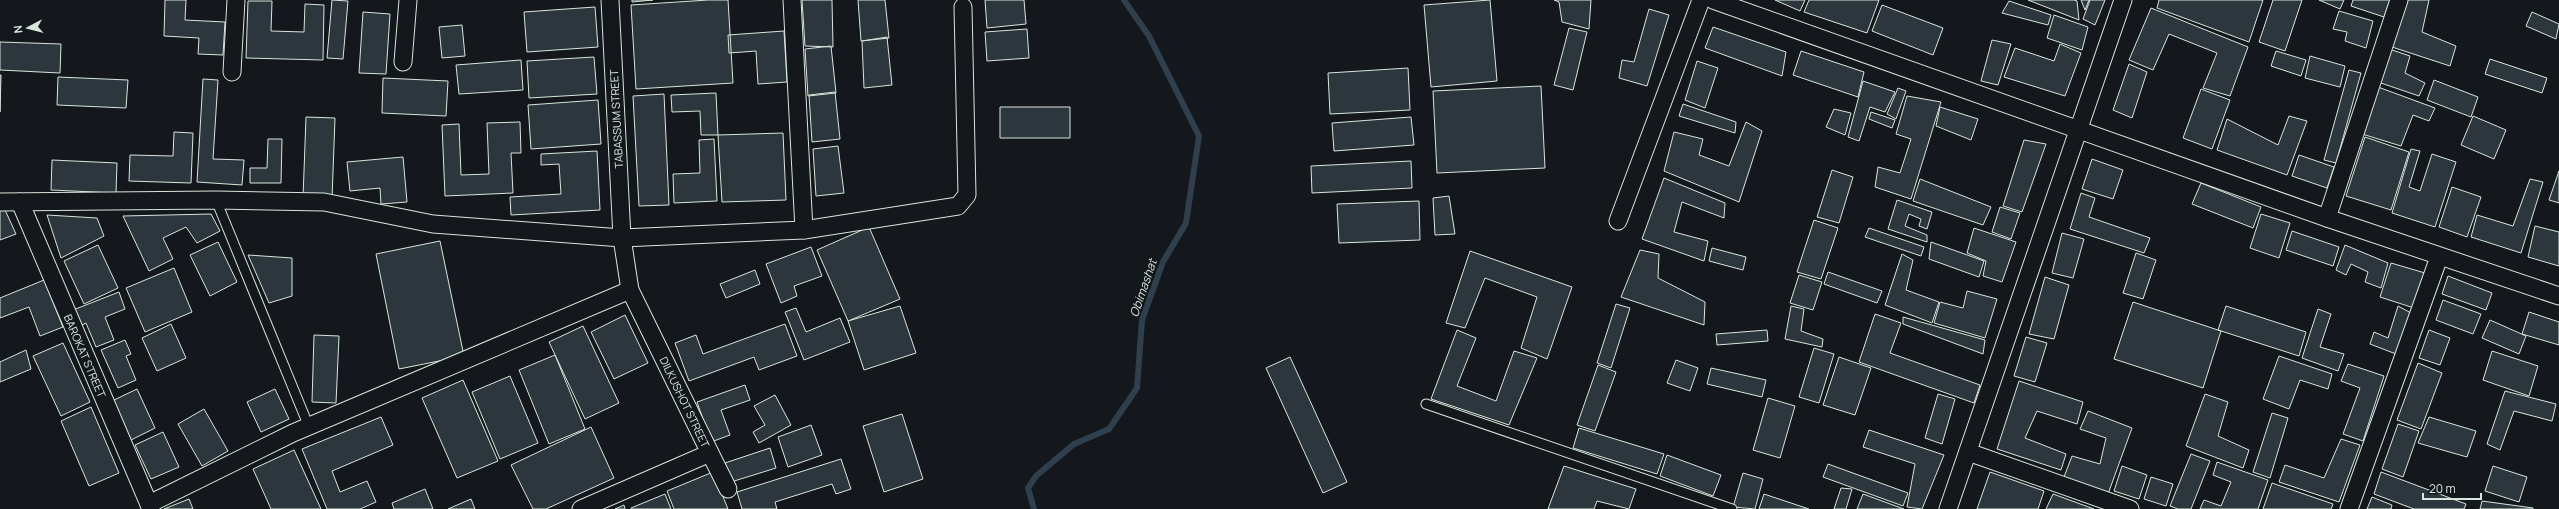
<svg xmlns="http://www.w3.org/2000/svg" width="2559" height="509" viewBox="0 0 2559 509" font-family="Manrope,sans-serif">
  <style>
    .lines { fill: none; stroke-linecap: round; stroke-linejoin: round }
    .stream { stroke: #2f3f4d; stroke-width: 6 }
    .building { fill: #2c363c; stroke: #d8e6dc }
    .service-casing { stroke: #d8e6dc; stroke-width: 11 }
    .minor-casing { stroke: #d8e6dc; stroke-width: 19 }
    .service { stroke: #14181c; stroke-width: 9 }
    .minor { stroke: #14181c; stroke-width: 17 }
    .labels { text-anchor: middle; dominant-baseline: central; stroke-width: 3; stroke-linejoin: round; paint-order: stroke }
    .street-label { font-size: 11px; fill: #d8e6dc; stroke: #14181c }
    .water-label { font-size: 12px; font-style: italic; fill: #d8e6dc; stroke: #14181c }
  </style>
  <rect width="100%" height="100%" fill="#14181c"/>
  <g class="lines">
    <!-- stream -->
    <path class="stream" d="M1034,509L1028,488L1036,476L1074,444L1109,429L1137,388L1142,320L1163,262L1186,223L1199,136L1149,36L1124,0"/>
  </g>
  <!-- building -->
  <path class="building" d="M165,0H186L185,20L225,22L223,55L198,54L199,38L164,36Z
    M332,0L348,1L343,59L327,58Z
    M632,0H653L632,2Z
    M708,0H728L733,83L636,89L631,5Z
    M802,0H832L833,47L805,46Z
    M858,0H885L889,38L861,41Z
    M985,0H1024L1026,24L987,28Z
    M1490,0L1497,81L1431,87L1424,5Z
    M1554,0H1591L1589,29L1562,22L1559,2Z
    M1775,0H1805L1800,11Z
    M1809,0H1879L1867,33L1804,12Z
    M2028,0H2074L2077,1L2079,20Z
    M2081,0H2089L2085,10Z
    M2090,0H2105L2095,25L2083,19Z
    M2159,0H2263L2249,42L2157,8Z
    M2273,0H2302L2285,51L2259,42Z
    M2319,0H2344L2340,9Z
    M2353,0H2390L2384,17L2351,6Z
    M2405,0H2429L2422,32L2456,46L2450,66L2389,46Z
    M248,1H272L271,31L304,32L305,4L324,5L323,60L246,58Z
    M2009,1L2051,15L2048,25L2002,13Z
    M1882,5L1943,28L1933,55L1872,31Z
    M595,7L598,47L527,52L524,12Z
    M2151,8L2248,47L2230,96L2203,88L2217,53L2169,34L2153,70L2129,60Z
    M1649,9L1669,15L1647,86L1619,78L1622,60L1634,62Z
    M2339,11L2373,21L2366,48L2345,41L2347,32L2333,29Z
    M363,12L390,14L386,74L359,73Z
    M2532,12L2559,24L2556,39L2526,26Z
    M2054,15L2088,27L2082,50L2047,38Z
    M462,25L465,56L442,58L439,27Z
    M1713,27L1786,52L1782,76L1705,48Z
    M1569,28L1587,32L1573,90L1554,85Z
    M1027,29L1029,58L987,61L985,32Z
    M784,31L787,82L758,84L756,51L729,53L728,35Z
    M887,37L892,85L864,88L862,41Z
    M1992,40L2011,44L1998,85L1981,81Z
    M0,42L61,44L60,73L0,70Z
    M2060,44L2081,53L2065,96L2004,77L2015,48L2054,61Z
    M831,46L836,93L808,96L805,49Z
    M2389,49L2410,56L2405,73L2425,83L2419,96L2378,82Z
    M1801,51L1864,72L1858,97L1793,75Z
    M2276,51L2306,60L2301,76L2271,66Z
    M2310,56L2345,66L2340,87L2305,78Z
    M594,57L597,94L529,98L527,61Z
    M2490,59L2547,78L2542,93L2485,74Z
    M521,60L523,90L459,94L456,65Z
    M1697,61L1718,68L1705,108L1685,100Z
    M2129,64L2147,72L2132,118L2113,110Z
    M1408,68L1410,110L1330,114L1328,73Z
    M2349,70L2361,73L2336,163L2324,160Z
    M0,75H1L0,112Z
    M58,77L128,80L126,108L57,105Z
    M383,78L448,81L446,116L382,113Z
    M203,79L218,80L213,159L244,160L242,185L197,182Z
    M2434,80L2478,97L2471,117L2427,100Z
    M1863,81L1895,92L1885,112L1870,107L1859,141L1848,137Z
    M1541,86L1545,168L1437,173L1433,91Z
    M2378,87L2435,108L2429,121L2413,115L2401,146L2362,134Z
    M1898,88L1906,91L1896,119L1887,114Z
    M2201,89L2230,100L2212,149L2183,138Z
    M835,92L840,139L812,142L809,95Z
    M716,93L718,135H701L700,111L672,112L671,95Z
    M664,94L669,205L639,206L633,96Z
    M1907,96L1941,102L1911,199L1875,187L1878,167L1900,173L1911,139L1896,134Z
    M598,100L601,144L531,149L528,105Z
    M1683,104L1736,122L1735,133L1679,116Z
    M1000,107H1070V138H1000Z
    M1940,107L1978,119L1971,140L1936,126Z
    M1834,109L1851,113L1845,135L1826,127Z
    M1871,112L1895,120L1892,128L1869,119Z
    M2289,116L2307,121L2287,175L2217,150L2227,119L2278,145Z
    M2473,116L2506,130L2494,159L2461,145Z
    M306,117L335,118L332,199L303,198Z
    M1411,117L1414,145L1334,151L1332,123Z
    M520,122L521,153H511L513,193L445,196L442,125L459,124L461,175L489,174L487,123Z
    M1746,122L1762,131L1739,202L1664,171L1674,132L1703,139L1699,155L1729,166Z
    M174,132L193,133L191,183L129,181L130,155L173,156Z
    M783,133L786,200L722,202L718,135Z
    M2365,137L2409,152L2391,210L2346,196Z
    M268,139H282L281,183H250V168H267Z
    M714,139L717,201L674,203L673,174L700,173L699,140Z
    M2024,140L2046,144L2022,212L2003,206Z
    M838,146L844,193L816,196L813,149Z
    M2411,149L2420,151L2409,187L2420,191L2432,154L2456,162L2435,227L2392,213Z
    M597,151L600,210L511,215L510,197L561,194L559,164L541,165V154Z
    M2299,155L2334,167L2327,188L2292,176Z
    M403,157L407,202L381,204L380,188L350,191L347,162Z
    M2092,159L2123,170L2113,199L2082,189Z
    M52,160L117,163L116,193L51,190Z
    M1411,161L1412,188L1312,193L1311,166Z
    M1832,170L1853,177L1839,223L1817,217Z
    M2559,171V203L2549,200Z
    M1664,178L1725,203L1724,218L1682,202L1674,232L1708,241L1704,261L1642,239Z
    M1920,179L1991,207L1983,225L1913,201Z
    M2530,179L2543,182L2521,253L2471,237L2477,215L2513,226Z
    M2201,183L2261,207L2253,228L2192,204Z
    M2452,187L2481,197L2467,237L2439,227Z
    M2081,193L2095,198L2089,217L2150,238L2144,253L2070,229Z
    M1449,196L1455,234L1435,235L1433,198Z
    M1897,200L1932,212L1927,229L1919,226L1921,219L1909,214L1905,226L1927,235V242L1888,229Z
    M1419,201L1420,240L1339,243L1337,204Z
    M2000,207L2020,213L2011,239L1992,232Z
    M0,210H5L16,234L0,240Z
    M211,214L220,231L197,243L186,227L163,238L173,259L149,271L123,216Z
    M2261,214L2290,223L2279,258L2250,248Z
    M47,215L97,218L104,236L61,258Z
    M1814,220L1838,228L1821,279L1797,272Z
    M2535,226L2559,232V266L2528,257Z
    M869,227L900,299L848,321L817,250Z
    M1869,228L1924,247L1921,256L1865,237Z
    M1974,228L2016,242L2002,282L1983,276L1986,261L1967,253Z
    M2292,231L2339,247L2333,266L2286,250Z
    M2062,233L2084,239L2073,278L2052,273Z
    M440,241L464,356L399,369L376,254Z
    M218,242L237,282L210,296L190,255Z
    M1931,242L1984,261L1979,277L1929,259Z
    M98,245L118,288L84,304L64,261Z
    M2345,245L2388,263L2381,288L2365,282L2368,272L2351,264L2346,275L2336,270Z
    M811,247L822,276L794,286L797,296L781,303L766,264Z
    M1712,248L1746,257L1743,270L1709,261Z
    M1640,250L1659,254L1658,278L1705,302L1704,325L1621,297Z
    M1470,251L1572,287L1547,359L1521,348L1537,297L1485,278L1465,328L1446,323Z
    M2136,253L2156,260L2143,299L2123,293Z
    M1902,254L1913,260L1906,290L1939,302L1932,323L1885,305Z
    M248,255L292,258V296L269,303Z
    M2391,263L2425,273L2414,308L2380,297Z
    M174,268L192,312L145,332L126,288Z
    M755,270L760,284L726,298L720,284Z
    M1828,272L1882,291L1877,303L1824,284Z
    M1799,275L1822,282L1813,310L1790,303Z
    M2448,276L2492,293L2486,310L2442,294Z
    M2045,277L2069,285L2054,339L2029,334Z
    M44,280L63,327L40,336L29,307L0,318V298Z
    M1967,291L1997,299L1985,338L1934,323L1940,302L1963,308Z
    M119,292L125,309L105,317L114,340L96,347L86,323L79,327L73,310Z
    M2443,300L2481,314L2473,334L2436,320Z
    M2133,302L2221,331L2203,388L2114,359Z
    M1616,304L1630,308L1611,368L1597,363Z
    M900,306L916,353L864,370L848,321Z
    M1791,306L1804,309L1801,331L1823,339L1822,347L1785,339Z
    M2226,306L2306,332L2299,356L2218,330Z
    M2398,306L2411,313L2396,354L2370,344L2374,332L2388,338Z
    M796,308L806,332L840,318L850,342L804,360L785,312Z
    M2318,309L2331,314L2320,347L2344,354L2338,371L2302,358Z
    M2529,312L2559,322V345L2522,334Z
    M1875,314L1901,323L1890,353L1980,385L1974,403L1859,362Z
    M625,315L648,363L614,379L591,332Z
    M1903,317L1985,340L1983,354L1903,324Z
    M2490,320L2526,336L2519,354L2482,338Z
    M171,324L186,358L157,371L142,338Z
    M785,324L797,356L759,370L754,357L689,381L675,343L696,335L703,354Z
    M583,326L619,403L585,419L549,342Z
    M1457,330L1476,338L1457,386L1496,401L1514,351L1537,358L1509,425L1431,399Z
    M1767,330L1768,341L1717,345L1716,334Z
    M2429,330L2450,338L2440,365L2419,358Z
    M314,335L339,336L336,403L312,402Z
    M2026,337L2047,343L2035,382L2014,376Z
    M125,340L131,354L126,356L136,380L118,388L101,350Z
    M63,343L90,402L61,416L33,356Z
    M1814,348L1834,354L1819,403L1799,397Z
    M26,350L31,369L0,382V362Z
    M2492,351L2538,366L2529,396L2483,380Z
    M555,355L585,429L549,444L519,370Z
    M2279,356L2332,374L2328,389L2300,380L2289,409L2263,399Z
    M1290,357L1347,482L1323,493L1266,368Z
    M1839,357L1871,368L1855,415L1823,405Z
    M1676,360L1698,368L1690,391L1667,383Z
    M2418,363L2442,373L2421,429L2397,420Z
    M2348,364L2384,376L2363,441L2343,434L2360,388L2341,381Z
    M1598,365L1616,372L1595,431L1577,425Z
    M1711,368L1766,380L1762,397L1707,384Z
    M510,376L538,443L500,459L472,392Z
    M463,380L498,461L457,478L422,398Z
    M2019,381L2083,402L2077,424L2037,411L2025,438L2066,454L2061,470L1997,449Z
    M745,385L750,400L721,410L730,435L711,442L697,402Z
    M137,389L155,428L131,440L112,401Z
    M275,389L289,419L261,432L247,402Z
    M2505,391L2556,404L2552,421L2514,411L2500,450L2487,444Z
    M1938,394L1955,399L1942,444L1925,438Z
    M2205,394L2228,402L2218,436L2249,450L2243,468L2186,446Z
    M775,395L791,425L759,443L753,432L765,425L754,406Z
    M1768,398L1795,406L1780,458L1753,450Z
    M91,407L119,473L89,486L61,421Z
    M204,409L228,451L202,466L178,424Z
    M2088,411L2132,428L2108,494L2064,477L2072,456L2100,464L2106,438L2080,429Z
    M2272,413L2288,418L2270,478L2253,472Z
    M902,414L923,479L884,492L863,426Z
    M381,417L393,445L332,471L340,492L367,481L376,502L360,509H327L302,449Z
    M2429,417L2476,431L2467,457L2418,443Z
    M2398,424L2419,431L2403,477L2382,469Z
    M811,425L822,455L788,467L778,437Z
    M591,427L614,478L546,509H533L511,465Z
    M1579,428L1664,454L1657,474L1573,448Z
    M1869,430L1944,455L1922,509L1907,507L1915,464L1863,447Z
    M163,432L179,467L151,479L135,445Z
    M2341,439L2360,445L2339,502L2279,482L2285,465L2324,478Z
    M770,448L776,468L731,482L725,463Z
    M294,450L321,509H271L253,469Z
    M2191,454L2210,461L2191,509H2178L2170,506Z
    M1667,455L1721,475L1713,496L1660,476Z
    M841,459L851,489L836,494L832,484L775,502L777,509H742L737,492Z
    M2217,462L2268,480L2258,509H2200L2204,500L2221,506L2231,482L2213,475Z
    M1828,464L1908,493L1903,506L1823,477Z
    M1564,466L1636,489L1629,509L1597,501L1594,509H1548Z
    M2122,466L2147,475L2139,499L2114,491Z
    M2493,466L2527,477L2519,502L2485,491Z
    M713,472L728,509H674L667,491Z
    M1990,472L2044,491L2038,509H1977Z
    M2381,472L2466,504L2464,509H2414L2374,494Z
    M1743,473L1763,479L1755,509L1733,507Z
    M2151,477L2173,484L2166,506L2144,499Z
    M2272,483L2333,504L2331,509H2263Z
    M1841,488L1852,489L1846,509H1834Z
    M425,489L433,509H394L392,503Z
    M665,494L671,509H631V508Z
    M1764,494L1809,509H1759Z
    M1863,494L1904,509H1857Z
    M2053,494L2094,509H2046Z
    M2372,497L2392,505L2391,509H2367Z
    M189,499L193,509H164Z
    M471,499L475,509H448Z
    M2482,501L2533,508V509H2480Z
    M624,505L625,509H615Z"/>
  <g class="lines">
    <defs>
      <path id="service" d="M216,200L309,427
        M1426,404L1732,509"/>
      <g id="minor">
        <path d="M792,0L804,230"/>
        <path d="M1713,0L2327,218L2559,296"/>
        <path d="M403,62L408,0"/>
        <path d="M232,72L236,0"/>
        <path d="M0,202L216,200L324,202L433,224L622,238L804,230L958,206L967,195L963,7"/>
        <path id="s1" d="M20,202L151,509"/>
        <path d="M2327,218L2399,0"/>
        <path d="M1618,221L1701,0"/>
        <path d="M1968,452L2130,509"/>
        <path d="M710,453L728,489"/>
        <path d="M149,504L293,433L630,290"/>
        <path d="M581,509L710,453L630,290L622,238L610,0"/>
        <path d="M1948,509L2123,0"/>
        <path d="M2349,509L2439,257"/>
      </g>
    </defs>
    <!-- service casing -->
    <use href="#service" class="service-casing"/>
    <!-- minor casing -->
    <use href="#minor" class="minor-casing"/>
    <!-- service -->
    <use href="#service" class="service"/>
    <!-- minor -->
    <use href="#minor" class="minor"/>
  </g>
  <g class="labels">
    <!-- street labels -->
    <g class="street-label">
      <text transform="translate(616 119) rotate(-93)">TABASSUM STREET</text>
      <text stroke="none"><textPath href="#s1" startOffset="167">BAROKAT STREET</textPath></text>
      <text transform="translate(685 402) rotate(64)">DILKUSHOT STREET</text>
    </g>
    <!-- water labels -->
    <g class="water-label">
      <text transform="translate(1143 288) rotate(-71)">Obimashat</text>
    </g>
  </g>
  <!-- north arrow -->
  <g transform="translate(28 28) rotate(263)" stroke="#14181c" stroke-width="3" paint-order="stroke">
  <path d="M0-3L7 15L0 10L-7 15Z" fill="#d8e6dc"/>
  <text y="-6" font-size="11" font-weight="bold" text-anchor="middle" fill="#d8e6dc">N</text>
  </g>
  <!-- scale -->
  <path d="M2423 493v6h58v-6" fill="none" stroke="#d8e6dc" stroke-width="2"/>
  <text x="2429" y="493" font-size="12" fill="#d8e6dc" stroke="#14181c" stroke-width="3" paint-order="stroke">20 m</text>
</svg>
